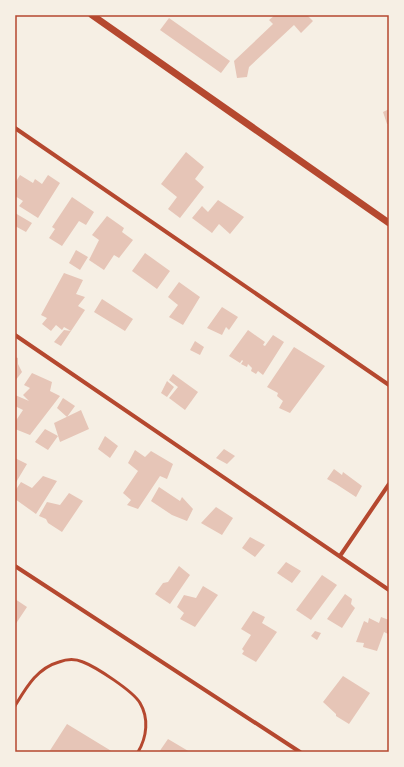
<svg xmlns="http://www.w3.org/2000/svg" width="404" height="767" viewBox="0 0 404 767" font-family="'Nunito Sans',sans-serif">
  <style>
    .building { fill: #e6c5b7 }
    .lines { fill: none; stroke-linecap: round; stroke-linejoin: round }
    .service { stroke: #b5482f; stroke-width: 3 }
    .minor { stroke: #b5482f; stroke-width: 4 }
    .tertiary { stroke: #b5482f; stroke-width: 7 }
    .neatline { fill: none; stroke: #b5482f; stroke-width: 1.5 }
  </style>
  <rect width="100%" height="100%" fill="#f6efe4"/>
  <!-- building -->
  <path class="building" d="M275,15H307L313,21L301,33L294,25L249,67L247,77L237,78L234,61L273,24L269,20Z
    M169,18L230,61L221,73L160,30Z
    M389,109V124H387L383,112Z
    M186,152L204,167L195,179L204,187L180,218L168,209L177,197L161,184Z
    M20,175L33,183L35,179L42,184L48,175L60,183L38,218L19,206L23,201L15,196V183Z
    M72,197L94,212L86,225L79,221L62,246L49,238L55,229L52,227Z
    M218,200L244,217L230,234L219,224L212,233L192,218L202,206L208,212Z
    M15,213L32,223L26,232L15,226Z
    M107,216L124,228L122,232L133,240L119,258L114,255L104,270L89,260L99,240L92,235Z
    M76,250L88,257L80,270L69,263Z
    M145,253L170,271L157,289L132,271Z
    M64,273L83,280L76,294L85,297L78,306L85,310L71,331L64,327L62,330L56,325L51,331L42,324L47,318L41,315Z
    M179,282L200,297L183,325L169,317L178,305L168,297Z
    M102,299L133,319L125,331L94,312Z
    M222,307L238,317L229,330L226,327L222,335L207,328Z
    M64,330L71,331L61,346L54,342Z
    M248,330L265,342L263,345L265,346L273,335L284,342L263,375L258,371L256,374L251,371L252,368L248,364L247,367L241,364L243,361L242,360L240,363L229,356Z
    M195,341L204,347L200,355L190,350Z
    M294,347L325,366L290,413L279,408L283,401L277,396L278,393L267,387Z
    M15,357L18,358V364L22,372L15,381Z
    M32,373L52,382L50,391L60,396L30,435L15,429V422L23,410L15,406V395L29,401L23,395L30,388L24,385Z
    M173,374L198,392L185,410L169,398L178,387L169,380Z
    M167,381L174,387L167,397L161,393Z
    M63,398L75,406L67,417L57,408Z
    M81,410L89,429L60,442L54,423Z
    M45,429L58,436L48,450L35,442Z
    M105,436L118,446L110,458L98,449Z
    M224,449L235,456L227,464L216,458Z
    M135,450L145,457L151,451L173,464L167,479L160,476L138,509L127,505L131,500L123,493L138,471L128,463Z
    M15,458L27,464L15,484Z
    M334,469L342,475L343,472L362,486L356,497L336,484L327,479Z
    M43,476L57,481L36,514L15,499V491L21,482L32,488Z
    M159,487L180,501L182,497L193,509L187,521L172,515L151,501Z
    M69,493L83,501L62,532L48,523L46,519L39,516L47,502L60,505Z
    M216,507L233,518L222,535L201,523Z
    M250,537L265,545L255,557L242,548Z
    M286,562L301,571L292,583L277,573Z
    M179,566L190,575L170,604L155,594L163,583L168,582Z
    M322,575L337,585L311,620L296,610Z
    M203,586L218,595L195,627L180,619L184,613L177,607L184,595L196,598Z
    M345,594L352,599L351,604L355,608L342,628L327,619Z
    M15,599L27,607L15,625Z
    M253,611L265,617L262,623L277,632L256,662L242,654L244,651L242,649L251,635L241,629Z
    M381,617L389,620V630L388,634L384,632L377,651L363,647L364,643L356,642L364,621L368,623L369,618L379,623Z
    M315,631L321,633L317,640L311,636Z
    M343,676L370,693L349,724L336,716V714L323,702Z
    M67,724L113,752H49Z
    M168,739L190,752H159Z"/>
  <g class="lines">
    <!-- service -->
    <path class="service" d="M15,706C26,688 37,668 59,662C67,659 76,659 83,662C96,667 133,691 140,703C149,718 147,737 138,752"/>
    <!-- minor -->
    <path class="minor" d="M15,128L389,385
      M15,335L389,590
      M340,556L389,484
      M15,566L300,752"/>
    <!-- tertiary -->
    <path class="tertiary" d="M92,15L389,223"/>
  </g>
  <!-- border -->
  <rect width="404" height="767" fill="none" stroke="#f6efe4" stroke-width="32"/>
  <rect x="16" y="16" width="372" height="735" class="neatline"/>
</svg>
